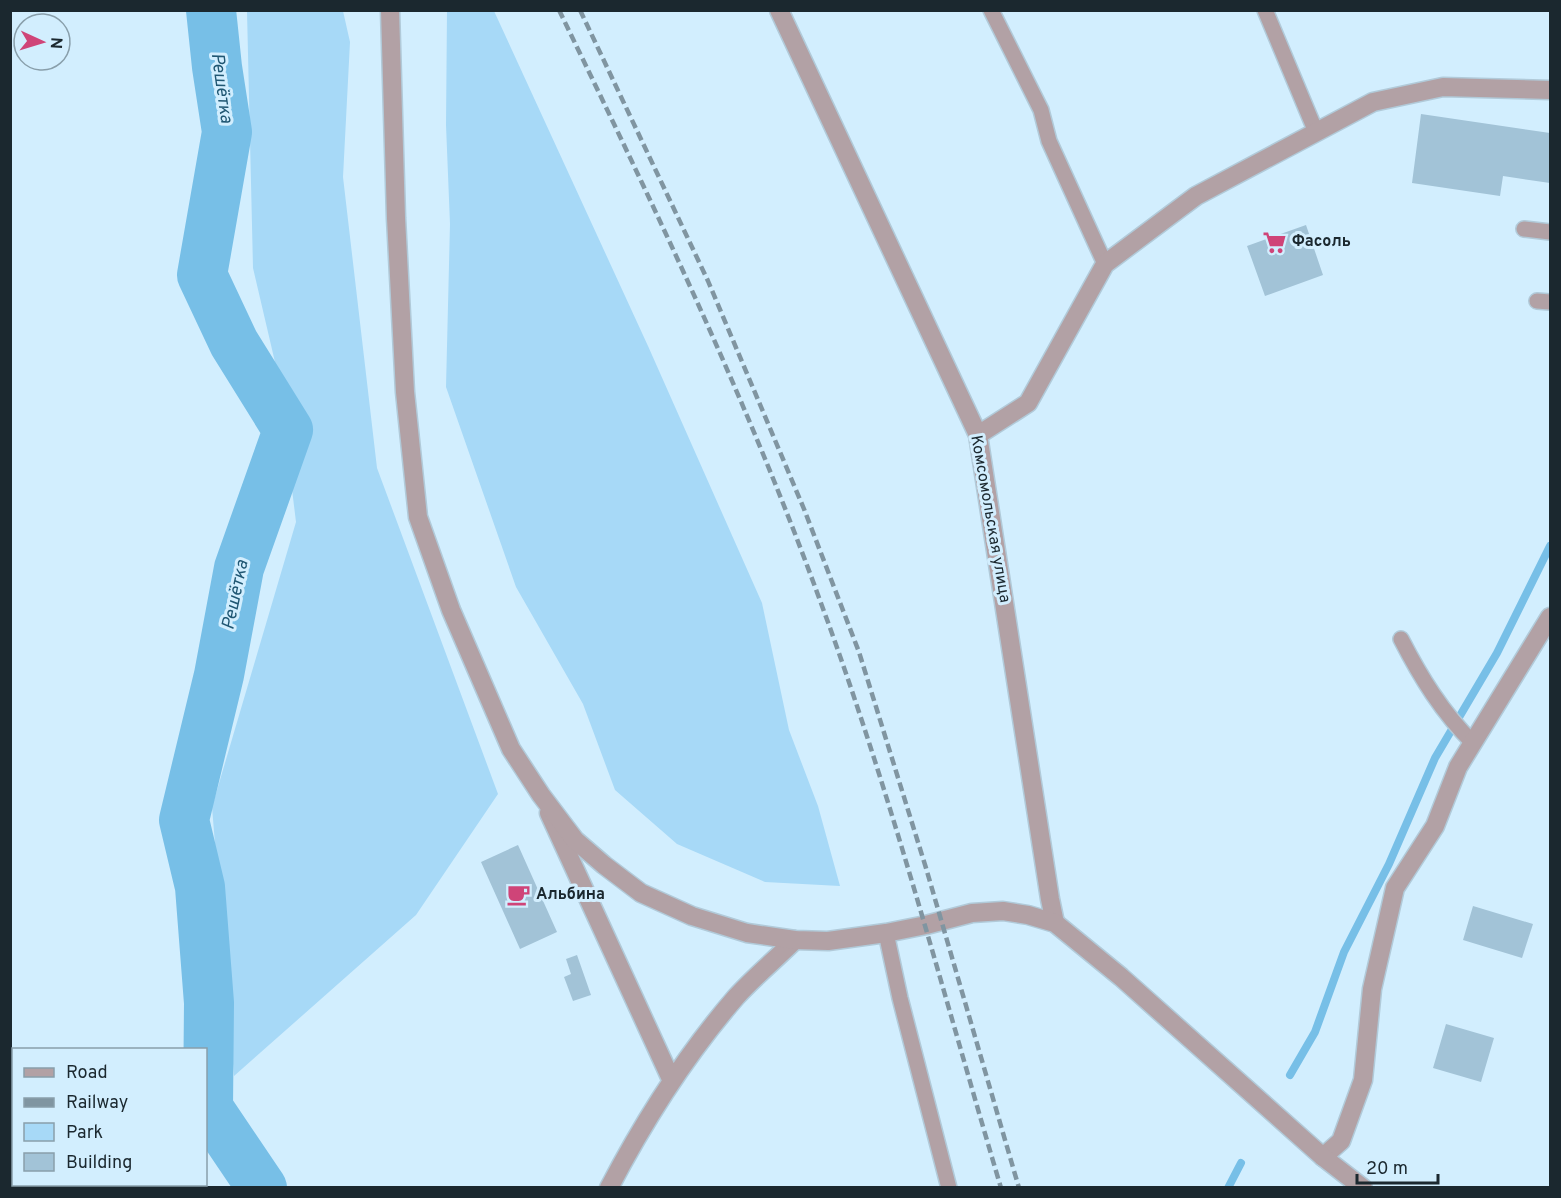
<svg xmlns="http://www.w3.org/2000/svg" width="1561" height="1198" viewBox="0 0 1561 1198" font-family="Overpass,sans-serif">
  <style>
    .green { fill: #a7d9f7 }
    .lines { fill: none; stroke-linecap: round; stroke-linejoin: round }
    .stream { stroke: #77bfe7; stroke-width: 8 }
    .river { stroke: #77bfe7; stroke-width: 50 }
    .building { fill: #a2c3d7 }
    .service-casing { stroke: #b1cad9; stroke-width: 18 }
    .minor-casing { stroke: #b1cad9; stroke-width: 21 }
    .tertiary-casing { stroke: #b1cad9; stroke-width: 21 }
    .service { stroke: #b2a1a5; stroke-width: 15 }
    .minor { stroke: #b2a1a5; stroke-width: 18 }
    .tertiary { stroke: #b2a1a5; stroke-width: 18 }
    .rail { stroke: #8095a1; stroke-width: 4.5; stroke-dasharray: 9 4.5; stroke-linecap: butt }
    .labels { text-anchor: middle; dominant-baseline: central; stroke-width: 6; stroke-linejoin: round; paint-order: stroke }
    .poi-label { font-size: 16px; font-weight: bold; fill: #1b282f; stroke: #d2eefe; text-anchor: start }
    .street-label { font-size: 16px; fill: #1b282f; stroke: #d2eefe }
    .water-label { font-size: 18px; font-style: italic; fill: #205773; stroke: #d2eefe }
  </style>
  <rect width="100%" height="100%" fill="#d2eefe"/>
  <!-- green -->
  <path class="green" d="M247,11H343L350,42L343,177L377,468L498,794L416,915L234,1076L212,807L296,522L278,375L253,268Z
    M447,11H494L648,346L762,603L789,730L818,806L840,886L765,882L677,844L615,790L583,704L516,587L446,387L450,224L446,125Z"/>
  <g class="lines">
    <!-- stream -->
    <path class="stream" d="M1290,1075L1315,1032L1344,952L1389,864L1435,758L1497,653L1550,546
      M1228,1188L1241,1163"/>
    <!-- river -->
    <path class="river" d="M211,10L217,67L227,132L202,275L234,343L288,430L239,568L219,675L184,820L200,887L209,1003L208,1108L262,1188"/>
  </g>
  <!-- building -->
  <path class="building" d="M1421,114L1550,133V183L1503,176L1500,196L1412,183Z
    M1306,225L1323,275L1265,296L1247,246Z
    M518,845L557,932L520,949L481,862Z
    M1473,906L1533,924L1522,958L1463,940Z
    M577,955L591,995L573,1001L564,977L571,974L566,959Z
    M1446,1024L1494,1038L1481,1082L1433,1068Z
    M10,1088L14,1095V1108L10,1110Z"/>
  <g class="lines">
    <defs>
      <path id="service" d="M991,10L1041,110L1049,141L1105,264
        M1265,10L1316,132
        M1524,229L1550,232
        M1537,301L1550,302
        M1401,639C1421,678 1442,712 1473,743
        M886,933L900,998L949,1188"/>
      <path id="minor" d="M779,10L978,435L1050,899L1055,923
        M978,435L1028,403L1105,264L1196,196L1373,102L1443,87L1550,90
        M549,813L671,1079
        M1323,1157L1341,1141L1363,1080L1372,989L1395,888L1435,826L1458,767L1550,617
        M609,1188C645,1119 685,1056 736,997C754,977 776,959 795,940"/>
      <path id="tertiary" d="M390,10L396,218L405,392L418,517L451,610L511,749L541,795L575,840L604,865L641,893L692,916L747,933L795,940L828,941L886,933L926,925L972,913L1003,911L1028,915L1055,923L1121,977L1323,1157L1363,1188"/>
    </defs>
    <!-- service casing -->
    <use href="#service" class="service-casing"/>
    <!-- minor casing -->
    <use href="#minor" class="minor-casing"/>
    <!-- tertiary casing -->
    <use href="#tertiary" class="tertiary-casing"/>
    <!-- service -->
    <use href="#service" class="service"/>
    <!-- minor -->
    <use href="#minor" class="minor"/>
    <!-- tertiary -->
    <use href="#tertiary" class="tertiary"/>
    <!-- rail -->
    <path class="rail" d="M559,10C652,202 745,395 818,595C890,789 942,989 1001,1188
      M580,10L708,281L804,509L859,652L926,868L1019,1188"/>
  </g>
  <!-- icons -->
  <defs>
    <symbol id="supermarket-bare" viewBox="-9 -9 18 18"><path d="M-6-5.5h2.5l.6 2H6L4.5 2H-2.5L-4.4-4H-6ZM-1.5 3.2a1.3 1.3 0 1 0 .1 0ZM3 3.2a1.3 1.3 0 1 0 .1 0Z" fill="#cf4478" stroke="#d2eefe" stroke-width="2.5" paint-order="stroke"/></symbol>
    <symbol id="cafe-bare" viewBox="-9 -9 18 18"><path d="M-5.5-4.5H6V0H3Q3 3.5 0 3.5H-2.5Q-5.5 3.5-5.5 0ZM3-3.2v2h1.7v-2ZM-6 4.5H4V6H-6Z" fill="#cf4478" stroke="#d2eefe" stroke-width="2.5" paint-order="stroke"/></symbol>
  </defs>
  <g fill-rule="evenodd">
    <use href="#supermarket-bare" x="1258" y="226" width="33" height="33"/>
    <use href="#cafe-bare" x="502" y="878" width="33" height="33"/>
  </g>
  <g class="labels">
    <!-- poi labels -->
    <g class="poi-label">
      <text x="1292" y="242">Фасоль</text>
      <text x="536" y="895">Альбина</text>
    </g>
    <!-- street labels -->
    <g class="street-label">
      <text transform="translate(990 519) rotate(80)">Комсомольская улица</text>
    </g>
    <!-- water labels -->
    <g class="water-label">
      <text transform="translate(221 88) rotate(82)">Решётка</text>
      <text transform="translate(236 595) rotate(-78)">Решётка</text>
    </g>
  </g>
  <!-- border -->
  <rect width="1561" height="1198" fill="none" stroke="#1b282f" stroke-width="24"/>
  <!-- legend -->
  <rect x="12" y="1048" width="195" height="138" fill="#d2eefe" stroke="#899fab" stroke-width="1.5"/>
  <rect x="24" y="1068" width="30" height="9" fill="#b2a1a5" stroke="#899fab" stroke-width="1.5"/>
  <text x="66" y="1078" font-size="18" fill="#1b282f">Road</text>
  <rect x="24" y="1098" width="30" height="9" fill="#8095a1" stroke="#899fab" stroke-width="1.5"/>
  <text x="66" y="1108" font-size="18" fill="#1b282f">Railway</text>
  <rect x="24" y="1123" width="30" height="18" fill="#a7d9f7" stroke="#899fab" stroke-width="1.5"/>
  <text x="66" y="1138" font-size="18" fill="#1b282f">Park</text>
  <rect x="24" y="1153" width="30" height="18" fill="#a2c3d7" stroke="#899fab" stroke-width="1.5"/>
  <text x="66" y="1168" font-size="18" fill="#1b282f">Building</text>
  <!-- north arrow -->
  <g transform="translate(42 42) rotate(94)"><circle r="28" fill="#d2eefe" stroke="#899fab" stroke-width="1.5"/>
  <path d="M0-4.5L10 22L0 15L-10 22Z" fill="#cf4478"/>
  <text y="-9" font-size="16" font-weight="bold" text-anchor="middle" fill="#1b282f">N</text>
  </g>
  <!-- scale -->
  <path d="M1357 1174v9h81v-9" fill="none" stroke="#1b282f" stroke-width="3"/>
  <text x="1366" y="1174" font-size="18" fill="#1b282f" stroke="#d2eefe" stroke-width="4.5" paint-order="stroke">20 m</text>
</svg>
